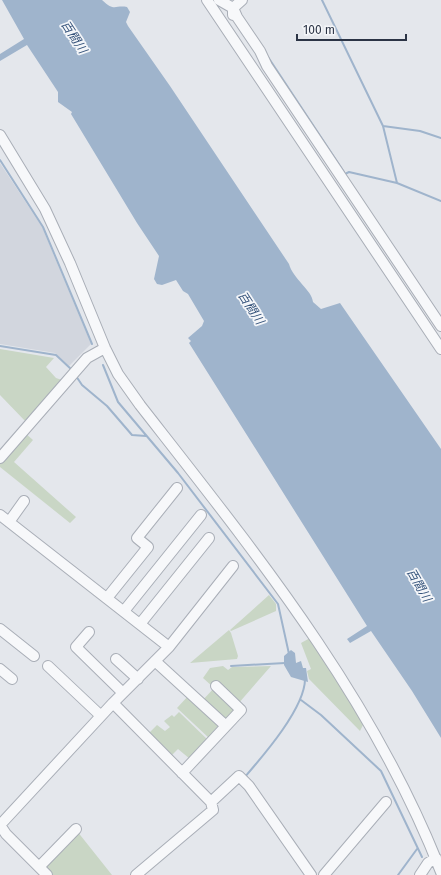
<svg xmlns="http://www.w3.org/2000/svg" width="441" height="875" viewBox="0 0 441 875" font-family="'Fira Sans','Noto Sans JP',sans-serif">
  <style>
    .built { fill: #d2d6de }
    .green { fill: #c9d6c5 }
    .water { fill: #9fb4cc }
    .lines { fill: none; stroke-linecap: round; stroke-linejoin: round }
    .stream { stroke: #9fb4cc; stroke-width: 2 }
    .minor-casing { stroke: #a9aeb7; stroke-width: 12 }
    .minor { stroke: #f7f8fa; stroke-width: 10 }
    .labels { text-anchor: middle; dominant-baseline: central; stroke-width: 3.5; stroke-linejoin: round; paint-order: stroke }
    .water-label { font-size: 12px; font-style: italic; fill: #34527a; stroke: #f4f6f9 }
  </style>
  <rect width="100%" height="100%" fill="#e4e7ec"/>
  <!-- built -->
  <path class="built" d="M0,163L42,227L91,344L69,366L55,353L0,344Z"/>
  <!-- green -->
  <path class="green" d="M0,349L54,358L46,367L56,378L65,381L27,423L0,395Z
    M25,433L33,440L14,462L76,517L70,523L0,467V461Z
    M269,595L276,604V611L231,631L230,630Z
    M229,630L231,633L238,656L237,659L190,663Z
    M310,638L364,723L360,731L309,679L307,671L311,669L301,643Z
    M223,666L228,670L232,667L271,666L238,704L213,687L203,678L210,668Z
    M214,688L237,709L226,722L202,701Z
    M189,695L221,725L210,739L177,708Z
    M179,712L209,741L190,759L178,749L170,757L148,734L157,725L165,731L170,727L164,721L172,715L174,717Z
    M77,831L112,875H49L41,867Z"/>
  <!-- water -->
  <path class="water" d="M2,0H102C115,12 114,5 127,7L130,12L126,22L128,26L170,86L289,264C293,279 312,290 313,302L321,309L340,303L441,449V738L412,691L371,631L350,643L347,639L367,626L189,343L191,341L188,338L202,326L204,321L188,294L183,291L176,280L162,285L157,284L154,279L159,256L137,223L71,114L72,112L58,102V92L27,45L0,61V54L24,39Z
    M291,650L295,653L296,663L301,661L303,668H306L308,682L291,677L284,665V656Z"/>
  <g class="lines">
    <!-- stream -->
    <path class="stream" d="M322,0L383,126L397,183
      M268,57L344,172
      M383,126L420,131L441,138
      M0,160L43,227L92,344
      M345,174L349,172L397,183L441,201
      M0,346L56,355L72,370
      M103,365L118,402L178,473L278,604L289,654
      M76,376L82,385L107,406L132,435L146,436
      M231,666L285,663
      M301,700L321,715L381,771L422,857
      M244,778C263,756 305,708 305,679
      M398,875L417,849"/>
    <defs>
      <path id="minor" d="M207,0L441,349
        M219,0L233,8L237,17L260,51L267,66L441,326
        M233,15V8L242,0
        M0,135L45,209L70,263L105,348L118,374L140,405C254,551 373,697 441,872
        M0,458L87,358L105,348
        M0,515L169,647L113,703L0,825
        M9,522L24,501
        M107,598L148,547L137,538L177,488
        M124,611L201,515
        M140,624L209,538
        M0,629L34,656
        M89,632L76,647L123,693
        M169,647L233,566
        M116,659L138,679
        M155,661L226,726
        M48,666L101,716
        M0,669L12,679
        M113,703L211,802L213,810L136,875
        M182,773L241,710L216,686
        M211,802L239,776L249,786L311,875
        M0,825L6,834L47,875
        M39,867L76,829
        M324,875L386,802
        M420,875L428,863L436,858"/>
    </defs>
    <!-- minor casing -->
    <use href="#minor" class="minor-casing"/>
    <!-- minor -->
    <use href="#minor" class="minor"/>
  </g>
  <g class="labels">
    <!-- water labels -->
    <g class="water-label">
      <text transform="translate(74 37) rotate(57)">百間川</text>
      <text transform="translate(251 308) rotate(57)">百間川</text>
      <text transform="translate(419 585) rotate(60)">百間川</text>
    </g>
  </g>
  <!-- scale -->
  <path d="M297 34v6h109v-6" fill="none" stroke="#2b3445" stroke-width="2"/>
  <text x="303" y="34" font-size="12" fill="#2b3445" stroke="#f4f6f9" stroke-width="3" paint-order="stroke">100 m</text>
</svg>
